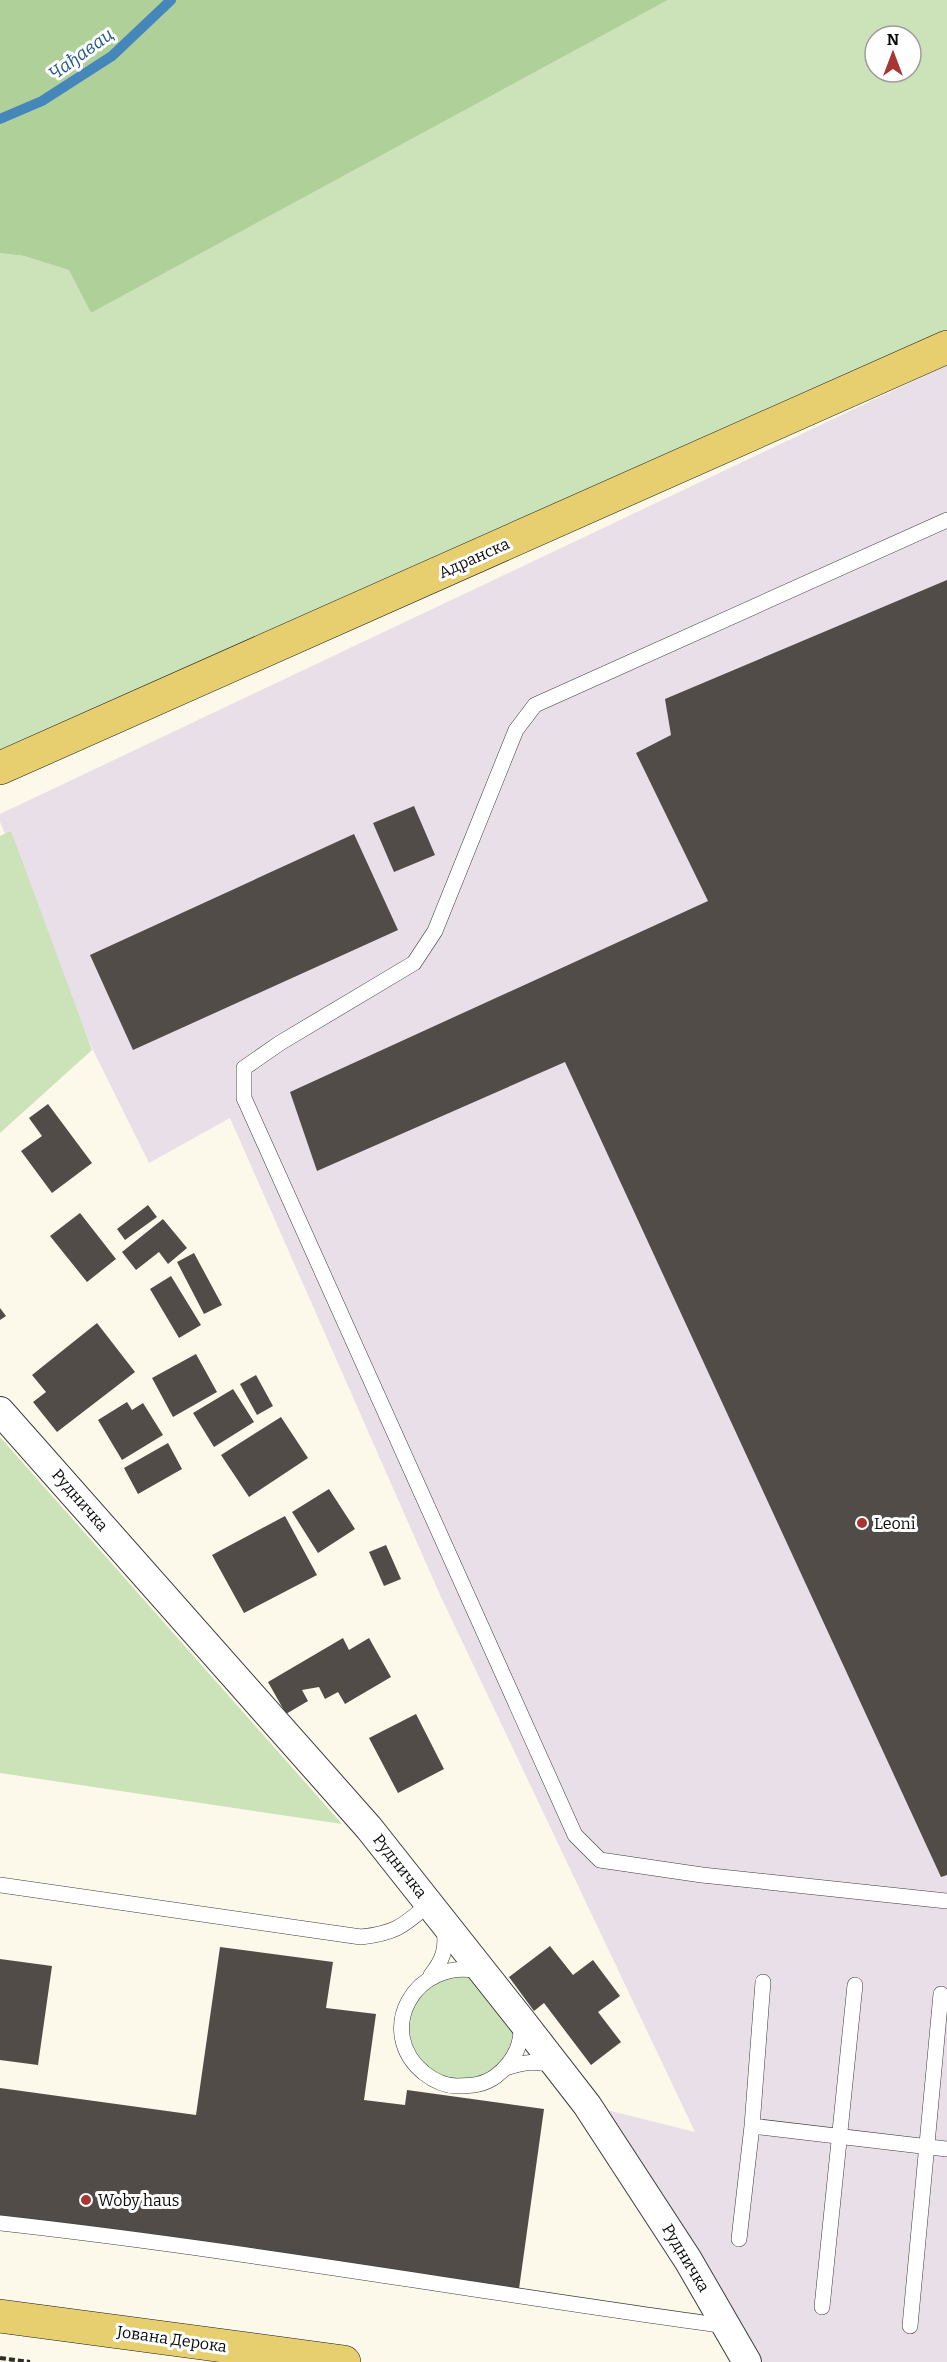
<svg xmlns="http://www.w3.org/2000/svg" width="947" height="2362" viewBox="0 0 947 2362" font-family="Bitter,serif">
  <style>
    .industrial { fill: #e8dfe8 }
    .green { fill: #cce2b8; fill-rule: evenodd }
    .forest { fill: #b0d09a }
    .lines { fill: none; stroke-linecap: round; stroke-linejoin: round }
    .stream { stroke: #4586bb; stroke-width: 10 }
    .building { fill: #514c48 }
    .service-casing { stroke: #3d3d3d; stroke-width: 16 }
    .minor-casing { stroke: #3d3d3d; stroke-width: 30 }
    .primary-casing { stroke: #1b1b1b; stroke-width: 34 }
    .path { stroke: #2c2c2c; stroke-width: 4; stroke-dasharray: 6 3; stroke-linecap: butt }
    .service { stroke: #fff; stroke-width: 15 }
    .minor { stroke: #fff; stroke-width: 28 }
    .primary { stroke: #e7cf6f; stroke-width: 33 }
    .poi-dot { fill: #a73535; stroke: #fff; stroke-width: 2 }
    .labels { text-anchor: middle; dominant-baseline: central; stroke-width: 6; stroke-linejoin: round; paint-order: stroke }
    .street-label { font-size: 16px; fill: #0a0a0a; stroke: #fff }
    .poi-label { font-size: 16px; fill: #0a0a0a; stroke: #fff; text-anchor: start }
    .water-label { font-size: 18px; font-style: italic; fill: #25598a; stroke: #fff }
  </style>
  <rect width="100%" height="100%" fill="#fcf9ea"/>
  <!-- industrial -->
  <path class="industrial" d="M947,365V2362H745L587,2105L695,2132L441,1597L230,1118L149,1163L92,1048L0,822V814Z"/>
  <!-- green -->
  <path class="green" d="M668,0H947V347L0,764V253L24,256L70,270L91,313ZM875,36H911V72H875Z
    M11,831L92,1050L0,1133V836Z
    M0,1437L342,1824L0,1773Z
    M466,1968L521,2020L506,2068L452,2086L406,2049L405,2009L414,1991Z"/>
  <!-- forest -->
  <path class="forest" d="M0,0H668L91,313L69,270L24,256L0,253Z"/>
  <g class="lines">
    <!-- stream -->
    <path class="stream" d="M0,119L42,101L112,56L171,0"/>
  </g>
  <!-- building -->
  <path class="building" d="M947,580V1875L941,1877L565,1062L317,1171L290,1092L708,901L636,753L671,735L665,699Z
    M414,806L435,855L394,872L373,823Z
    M354,834L398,930L133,1050L90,955Z
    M48,1104L92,1163L52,1193L21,1151L42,1136L29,1118Z
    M148,1205L157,1217L125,1240L117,1229Z
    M80,1213L116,1259L87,1282L50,1236Z
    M163,1219L187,1248L168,1264L159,1252L136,1270L122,1252Z
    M194,1253L222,1305L204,1314L177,1262Z
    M171,1276L201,1325L179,1338L150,1289Z
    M0,1308L6,1316L0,1320Z
    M97,1323L135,1372L57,1432L33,1402L46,1392L32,1375Z
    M196,1354L217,1392L173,1417L152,1378Z
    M256,1375L273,1406L257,1415L240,1384Z
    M233,1389L254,1422L214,1447L193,1413Z
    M127,1402L132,1410L143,1403L163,1435L122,1460L98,1420Z
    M281,1417L308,1458L249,1497L221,1455Z
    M168,1443L182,1469L138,1494L124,1468Z
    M329,1489L355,1529L318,1553L292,1512Z
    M285,1516L317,1575L244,1613L212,1555Z
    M386,1545L401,1579L384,1586L369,1552Z
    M343,1638L349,1650L369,1638L391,1677L345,1704L338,1692L325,1699L319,1687L302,1690L308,1701L286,1714L268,1682Z
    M416,1714L444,1769L398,1793L369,1738Z
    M550,1946L573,1975L593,1960L620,1996L598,2012L621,2042L591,2065L544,2003L534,2011L509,1977Z
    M220,1947L333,1962L326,2008L376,2014L364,2100L405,2105L407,2090L544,2109L519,2289L0,2218V2088L196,2115Z
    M0,1959L52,1966L38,2065L0,2060Z"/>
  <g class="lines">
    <defs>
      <path id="service" d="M947,520L535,705L516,730L435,931L414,963L280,1043L244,1068V1098L575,1835L600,1860L702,1875L947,1901
        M0,1885L361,1937C396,1933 403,1926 429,1904
        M480,1971C414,1957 374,2032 424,2073C433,2080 445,2086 457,2086C471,2086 484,2085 496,2076C514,2062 523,2044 521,2021
        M431,1975C443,1960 447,1948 444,1929
        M506,2068C524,2062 537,2060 555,2066
        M752,2126L947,2149
        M0,2223C243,2250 484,2293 726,2326
        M739,2239L752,2126L763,1982
        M822,2307L855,1985
        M910,2326L941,1994"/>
      <path id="minor" d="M0,1411L369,1828L521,2020L587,2105L688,2260L747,2362"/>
      <path id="primary" d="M0,768L947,347
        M0,2316L344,2362"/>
    </defs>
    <!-- service casing -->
    <use href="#service" class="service-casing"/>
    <!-- minor casing -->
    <use href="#minor" class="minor-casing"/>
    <!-- primary casing -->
    <use href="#primary" class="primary-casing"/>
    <!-- path -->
    <path class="path" d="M0,2358L30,2362"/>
    <!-- service -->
    <use href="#service" class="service"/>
    <!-- minor -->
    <use href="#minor" class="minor"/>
    <!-- primary -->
    <use href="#primary" class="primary"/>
  </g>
  <!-- markers -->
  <g class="poi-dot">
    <circle cx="862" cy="1523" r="6"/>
    <circle cx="86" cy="2200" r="6"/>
  </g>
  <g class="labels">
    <!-- street labels -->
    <g class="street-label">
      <text transform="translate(474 558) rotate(-24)">Адранска</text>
      <text transform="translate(80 1500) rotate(49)">Рудничка</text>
      <text transform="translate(400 1866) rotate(52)">Рудничка</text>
      <text transform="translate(686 2258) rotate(59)">Рудничка</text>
      <text transform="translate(172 2339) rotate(8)">Јована Дерока</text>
    </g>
    <!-- poi labels -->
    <g class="poi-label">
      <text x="874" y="1523">Leoni</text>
      <text x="98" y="2200">Woby haus</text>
    </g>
    <!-- water labels -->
    <g class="water-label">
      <text transform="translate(81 54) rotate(-36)">Чађавац</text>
    </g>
  </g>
  <!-- north arrow -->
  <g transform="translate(893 54)"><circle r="28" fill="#ffffff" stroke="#9d9d9d" stroke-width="1.5"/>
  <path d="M0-4.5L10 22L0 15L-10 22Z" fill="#a73535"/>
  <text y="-9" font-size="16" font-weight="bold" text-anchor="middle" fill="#0a0a0a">N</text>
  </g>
</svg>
